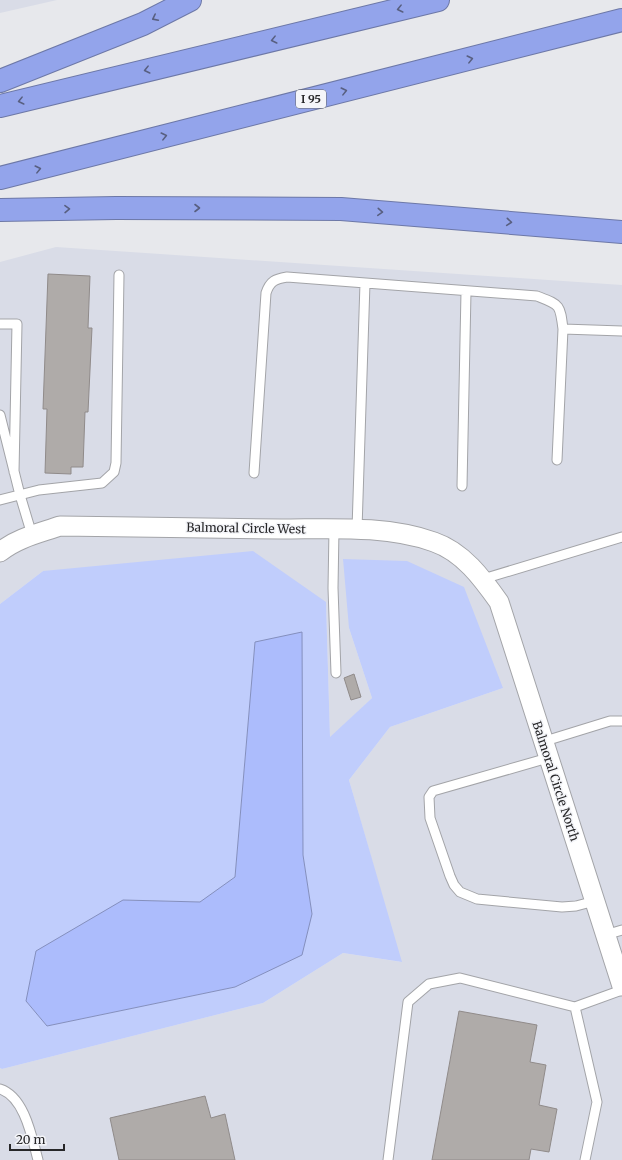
<svg xmlns="http://www.w3.org/2000/svg" width="622" height="1160" viewBox="0 0 622 1160" font-family="Merriweather,serif">
  <style>
    .built { fill: #d9dce7 }
    .green { fill: #c0cdfc; fill-rule: evenodd }
    .water { fill: #acbcfc; stroke: #848fbd }
    .building { fill: #afaba9; stroke: #908b8a }
    .lines { fill: none; stroke-linecap: round; stroke-linejoin: round }
    .service-casing { stroke: #a3a4a8; stroke-width: 11 }
    .minor-casing { stroke: #a3a4a8; stroke-width: 21 }
    .motorway-casing { stroke: #6d78a7; stroke-width: 24 }
    .service { stroke: #fff; stroke-width: 9 }
    .minor { stroke: #fff; stroke-width: 19 }
    .motorway { stroke: #93a4eb; stroke-width: 22 }
    .oneway { stroke: #585f80 }
    .labels { text-anchor: middle; dominant-baseline: central; stroke-width: 3; stroke-linejoin: round; paint-order: stroke }
    .shield { fill: #f4f5f9; stroke: #646567; stroke-width: 1 }
    .shield-label { font-size: 11px; font-weight: bold; fill: #272729 }
    .street-label { font-size: 12px; fill: #272729; stroke: #f4f5f9 }
  </style>
  <rect width="100%" height="100%" fill="#e7e8ec"/>
  <!-- built -->
  <path class="built" d="M0,0H57L0,13Z
    M56,247L622,285V1160H0V1068L2,1069L263,1003L343,953L401,962L349,780L390,727L503,688L349,628L372,698L330,738L326,602L43,571L0,604V262Z"/>
  <!-- green -->
  <path class="green" d="M253,551L326,602L330,737L372,698L349,628L343,559L407,561L464,587L503,688L390,727L349,780L402,962L343,953L263,1003L2,1069L0,1068V604L43,571ZM255,642L303,855L312,914L235,987L47,1026L26,1001L123,900L201,902L235,877Z"/>
  <!-- water -->
  <path class="water" d="M302,632L303,855L312,914L302,955L235,987L47,1026L26,1001L36,951L123,900L200,902L235,877L255,642Z"/>
  <!-- building -->
  <path class="building" d="M48,274L90,276L88,328H92L88,412H85L83,467H71V474L45,473L47,409H43Z
    M354,674L361,697L351,700L344,678Z
    M459,1011L537,1025L530,1062L546,1065L539,1105L557,1109L549,1152L531,1149L529,1160H432Z
    M205,1096L211,1118L225,1114L235,1160H119L110,1118Z"/>
  <g class="lines">
    <defs>
      <path id="service" d="M0,324H17L14,472
        M0,415L20,495L32,535
        M557,460L563,329
        M254,473L266,293C270,281 275,279 287,277L537,296C560,305 560,304 563,329L622,331
        M462,486L466,292
        M0,500L39,490L102,483L114,472L116,463L119,275
        M334,529L333,588L336,673
        M357,529L365,283
        M483,579L622,537
        M542,742L610,721H622
        M548,758L433,791L429,797L430,818L450,876L454,885L460,892L477,899L562,907L576,906L595,901
        M605,935L622,930
        M575,1007L597,1102L585,1160
        M0,1089C25,1097 32,1138 38,1160
        M388,1160L408,1002L429,984L460,978L575,1007L622,990"/>
      <path id="minor" d="M0,552C17,538 40,533 60,526C134,527 207,528 281,529C330,529 387,525 434,542C463,552 482,578 499,602L622,986"/>
      <path id="motorway" d="M0,81L143,24L190,0
        M0,106L438,0
        M0,178L622,20
        M0,210L116,208L341,209L622,232"/>
    </defs>
    <!-- service casing -->
    <use href="#service" class="service-casing"/>
    <!-- minor casing -->
    <use href="#minor" class="minor-casing"/>
    <!-- motorway casing -->
    <use href="#motorway" class="motorway-casing"/>
    <!-- service -->
    <use href="#service" class="service"/>
    <!-- minor -->
    <use href="#minor" class="minor"/>
    <!-- motorway -->
    <use href="#motorway" class="motorway"/>
  </g>
  <!-- one-way arrows -->
  <defs><path id="oneway-chevron" d="M-2-3.5L2.5 0L-2 3.5" fill="none" stroke-width="1.6" stroke-linecap="round" stroke-linejoin="round"/></defs>
  <g class="oneway">
    <use href="#oneway-chevron" transform="translate(400 9) rotate(166)"/>
    <use href="#oneway-chevron" transform="translate(155 18) rotate(153)"/>
    <use href="#oneway-chevron" transform="translate(274 40) rotate(166)"/>
    <use href="#oneway-chevron" transform="translate(470 59) rotate(-14)"/>
    <use href="#oneway-chevron" transform="translate(147 70) rotate(166)"/>
    <use href="#oneway-chevron" transform="translate(344 91) rotate(-14)"/>
    <use href="#oneway-chevron" transform="translate(21 101) rotate(166)"/>
    <use href="#oneway-chevron" transform="translate(164 136) rotate(-14)"/>
    <use href="#oneway-chevron" transform="translate(38 169) rotate(-14)"/>
    <use href="#oneway-chevron" transform="translate(197 208)"/>
    <use href="#oneway-chevron" transform="translate(67 209) rotate(-1)"/>
    <use href="#oneway-chevron" transform="translate(380 212) rotate(4)"/>
    <use href="#oneway-chevron" transform="translate(509 222) rotate(5)"/>
  </g>
  <g class="labels">
    <!-- shield labels -->
    <rect class="shield" x="296" y="90" width="30" height="18" rx="3"/>
    <g class="shield-label">
      <text x="311" y="99">I 95</text>
    </g>
    <!-- street labels -->
    <g class="street-label">
      <text transform="translate(246 528) rotate(1)">Balmoral Circle West</text>
      <text transform="translate(556 781) rotate(72)">Balmoral Circle North</text>
    </g>
  </g>
  <!-- scale -->
  <path d="M10 1144v6h54v-6" fill="none" stroke="#272729" stroke-width="2"/>
  <text x="16" y="1144" font-size="12" fill="#272729" stroke="#f4f5f9" stroke-width="3" paint-order="stroke">20 m</text>
</svg>
